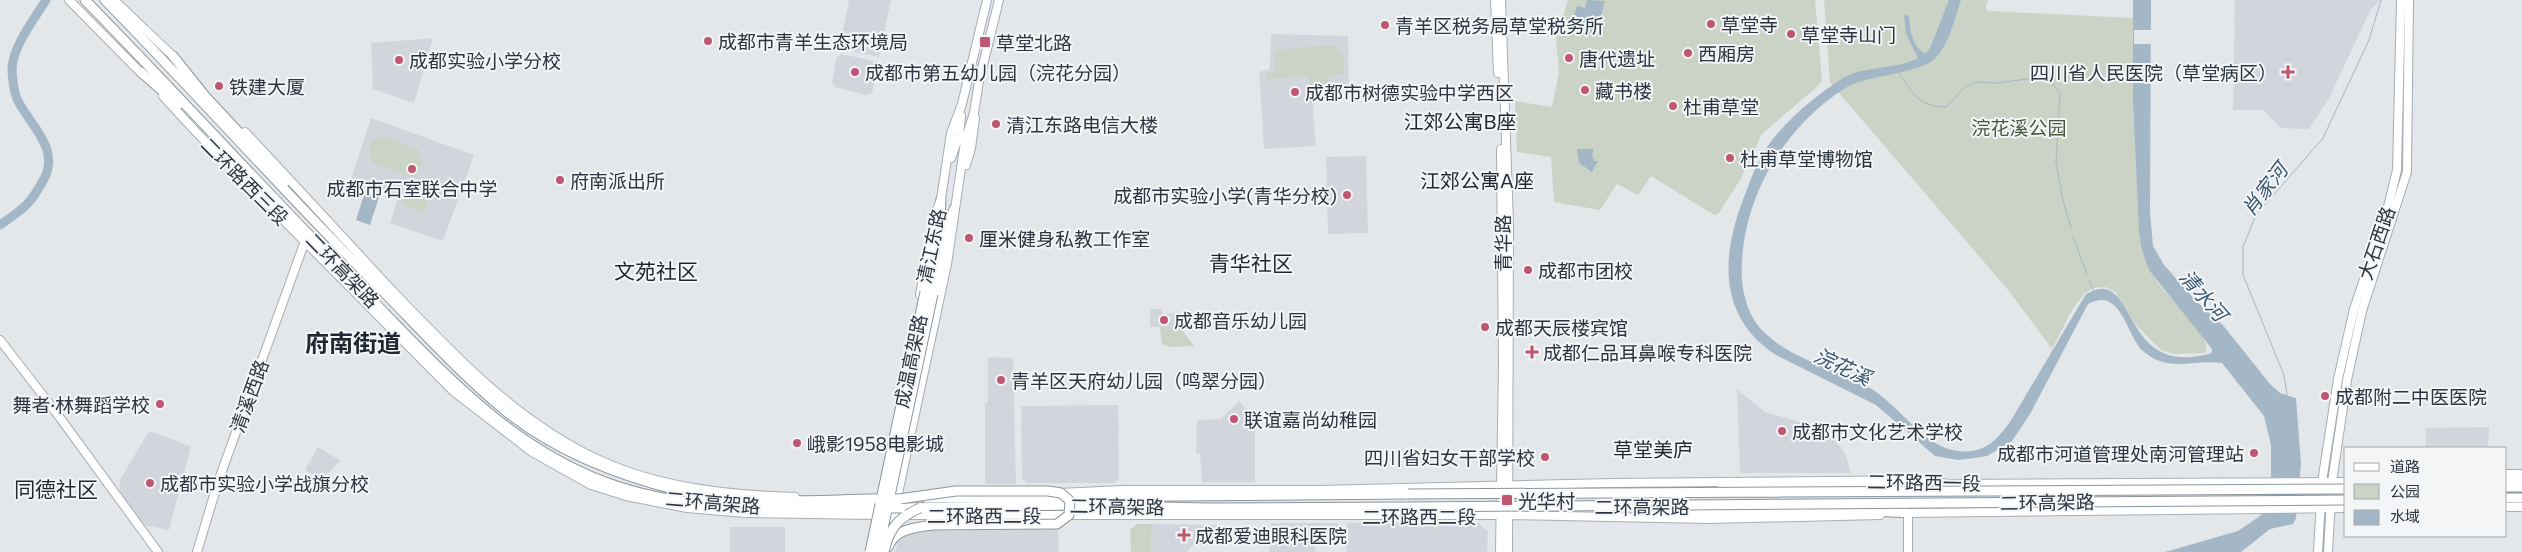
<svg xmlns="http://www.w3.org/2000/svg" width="2522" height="552" viewBox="0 0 2522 552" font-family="Commissioner,'Noto Sans SC',sans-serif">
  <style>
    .built { fill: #d2d6dc }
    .green { fill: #cad3c6 }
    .water { fill: #a3b7c6 }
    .pier { fill: #e3e7ea }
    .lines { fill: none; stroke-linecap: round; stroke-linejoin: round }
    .stream { stroke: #a3b7c6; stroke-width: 1 }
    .river { stroke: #a3b7c6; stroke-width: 9 }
    .secondary-casing { stroke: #a9aeb4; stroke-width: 10 }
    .primary-casing { stroke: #a4acb4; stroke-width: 10 }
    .highway-casing { stroke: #8c969f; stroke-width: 11 }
    .secondary { stroke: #fff; stroke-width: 8 }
    .primary { stroke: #fff; stroke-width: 8 }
    .highway { stroke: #fff; stroke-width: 9 }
    .highway-bridge-casing { stroke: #8c969f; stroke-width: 11; stroke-linecap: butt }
    .highway-bridge { stroke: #fff; stroke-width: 9 }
    .poi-dot { fill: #c05772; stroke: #f3f5f7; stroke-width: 2 }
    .labels { text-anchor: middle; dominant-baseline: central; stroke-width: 4; stroke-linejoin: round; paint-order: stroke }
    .poi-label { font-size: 19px; fill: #2d3640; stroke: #f3f5f7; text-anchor: start }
    .park-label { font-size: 19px; fill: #455b3c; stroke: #f3f5f7 }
    .street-label { font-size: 19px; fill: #2d3640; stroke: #f3f5f7 }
    .neighbourhood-label { font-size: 20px; fill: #1f2731; stroke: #f3f5f7 }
    .water-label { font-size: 20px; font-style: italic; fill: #3b5870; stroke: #f3f5f7 }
    .quarter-label { font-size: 21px; fill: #1f2731; stroke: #f3f5f7 }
    .district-label { font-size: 24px; font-weight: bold; fill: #1f2731; stroke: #f3f5f7 }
  </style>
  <rect width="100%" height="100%" fill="#e3e7ea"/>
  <!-- built -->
  <path class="built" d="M849,0H891L879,57L841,49L840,45Z
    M2235,0H2380L2371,9L2328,100L2309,129L2281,128L2263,110H2233Z
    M1271,34L1348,36L1349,89L1312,95L1316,146L1264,149L1259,72L1270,69Z
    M433,38L414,103L373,89L371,43Z
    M841,54L879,62L872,93L867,95L835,87L832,82L836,58Z
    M371,118L474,155L443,241L390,223L398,198L350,182Z
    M1366,156L1368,233L1328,234L1326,157Z
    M1150,309H1162L1163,314L1175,313L1179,326L1150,327Z
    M988,357L1013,358L1016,484H985V402H988Z
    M1737,389L1765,412L1821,428L1830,434L1846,455L1851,473H1740Z
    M1239,401L1255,420V482H1202L1200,454L1196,453L1197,420L1221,419Z
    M1118,405L1119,479L1115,483H1027L1022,479L1021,406Z
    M2489,427L2488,448H2426V428Z
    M149,431L191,446L169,530L144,525L129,509L120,493V480Z
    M318,447L341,461L321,480L305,470Z
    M1272,523H1338L1337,534H1316L1315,552H1269L1270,526Z
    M1347,523H1479L1488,532L1487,552H1346Z
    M1152,524L1217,525V545H1193L1187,552H1151Z
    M730,527H785V552H730Z
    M1058,529L1059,552H895L898,542L907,535L929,531Z"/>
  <!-- green -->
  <path class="green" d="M1568,0H1815L1822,80L1819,85L1762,134L1740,180L1718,214L1714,215L1651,176L1638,195L1617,184L1600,210L1554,202L1551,157L1517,152L1515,101L1552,107L1559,73L1556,37Z
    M1824,0H1988L1986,8L1988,11L2133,18V102L2139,233C2142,249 2147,266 2156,280C2172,303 2199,319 2207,347L2205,353L2174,354L2161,350L2135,324L2115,292L2105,287L2094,288L2085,293L2072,310L2052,349L2009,291L1833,86L1830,82Z
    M1329,45L1337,46L1343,54L1344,74L1329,75L1330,89L1310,91L1309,76L1267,79L1266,73L1275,72V50Z
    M382,136L419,150L423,163L418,172L412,177L373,163L369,150L372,141Z
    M406,194L428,201L425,212L403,205Z
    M1179,326L1194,346L1170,347L1162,344L1160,327Z
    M1137,524H1152L1151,552H1131L1130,530Z"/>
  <!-- water -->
  <path class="water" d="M1587,0L1605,1L1597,32L1581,34L1574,15L1577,6L1585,8Z
    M1949,0H1961C1954,19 1949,48 1932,61C1918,72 1873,76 1853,84C1842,89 1831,98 1822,105C1776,144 1745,201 1742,262C1740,285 1746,315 1764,332C1793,361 1836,368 1870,388C1898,404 1925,448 1958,451C1984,454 1996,441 2010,422L2086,294C2091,292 2098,288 2104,289C2136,293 2130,377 2212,353V349L2149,270L2142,250L2139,233L2133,102V0H2151L2150,212L2153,246L2164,265L2197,302L2222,324L2270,384L2280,393L2296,398L2301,464L2296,518L2293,524L2270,529L2241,552H2165L2238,531L2260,516L2267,508L2271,496V445L2264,416L2222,363C2193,359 2170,373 2144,352C2126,337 2122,285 2088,304L2030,414L2012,441L1987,456L1974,458L1958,460L1935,456L1876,405L1776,355C1715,315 1722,251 1746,192C1753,173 1760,155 1773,139C1791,116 1820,92 1845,77C1867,65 1897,70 1918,58L1906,34L1904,15L1909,16C1910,31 1912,45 1925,54L1930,48Z
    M1577,149H1594L1592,155L1594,161H1598L1592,172L1579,163Z
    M365,192L379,197L370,225L356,220Z"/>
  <!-- pier -->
  <path class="pier" d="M2134,30H2152V44H2134Z"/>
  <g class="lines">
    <!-- stream -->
    <path class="stream" d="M1897,71C1913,92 1917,107 1946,107L1965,87L1975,82L1997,83L2042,77L2051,82L2060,94L2056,162L2062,196L2071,229
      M2073,237L2087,274
      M2089,281L2094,292
      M2287,395L2284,375L2243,275V247L2256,215L2323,138L2369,40L2381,0"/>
    <!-- river -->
    <path class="river" d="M0,225C24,208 30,205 44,179C60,149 31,126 18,101C14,94 12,76 12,68C14,44 34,20 46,0"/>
    <defs>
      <path id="secondary" d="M69,0L143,75
        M114,0L177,60
        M1495,0L1498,73
        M1501,0L1509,224L1508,552
        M163,96L199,135L453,391L532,452L591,485L626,496L687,508L746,513L876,515H1509L1709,519L1880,515
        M245,132C292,182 338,232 384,282C448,349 513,420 599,460C660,488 728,495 795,497
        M0,340L55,411L158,552
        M2506,474H2522
        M1059,493L1123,490H1319L1612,483L1931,480L1946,484L2346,482
        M2506,507H2522
        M1902,513L2346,508
        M197,552L218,482L305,241
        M1500,552L1503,364L1501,149
        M1908,552V513"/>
      <path id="primary" d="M951,158L959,136L961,116
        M966,165L971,148L975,118
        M920,295L934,218L941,199L951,133L962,104L987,0
        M890,531L947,264L965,141L974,113L979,81L999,0
        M2318,552L2322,482L2338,379L2354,309L2387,211L2397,170L2401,0
        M2328,552L2332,482L2347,380L2362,311L2407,172L2409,0"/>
      <path id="highway" d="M85,0C180,97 271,197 366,294C439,368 505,444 605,482C690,514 785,507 875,508
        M105,0C194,91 279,186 369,277C414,322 457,371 507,412C556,451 617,475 677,490C741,506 809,500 874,499
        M173,56L205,96L285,182
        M141,72L178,105
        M925,292L940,221L941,199
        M933,294L948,225L954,209
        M2506,480H2522
        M2506,487H2522
        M1722,488L1946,484
        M926,498L1408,494
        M2506,498H2522
        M901,508L1069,505L1208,508L1408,507
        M1657,508C1740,521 1825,507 1908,513
        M888,547C896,528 915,528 932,525"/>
    </defs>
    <!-- secondary casing -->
    <use href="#secondary" class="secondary-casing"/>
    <!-- primary casing -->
    <use href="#primary" class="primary-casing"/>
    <!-- highway casing -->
    <use href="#highway" class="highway-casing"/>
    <!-- secondary -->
    <use href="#secondary" class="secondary"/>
    <!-- primary -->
    <use href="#primary" class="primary"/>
    <!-- highway -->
    <use href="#highway" class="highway"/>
    <defs>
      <path id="highway-bridge" d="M1408,494L2346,489
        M874,499H899L956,491H1048L1061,493L1070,501L1069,515L1057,524L932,525
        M1408,507L2346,500
        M882,508H901
        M870,552L925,292
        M878,552L933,294
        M884,552C889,528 899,517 920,508"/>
    </defs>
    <!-- highway-bridge casing -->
    <use href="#highway-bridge" class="highway-bridge-casing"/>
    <!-- highway-bridge -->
    <use href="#highway-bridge" class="highway-bridge"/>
  </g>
  <!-- markers -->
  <g class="poi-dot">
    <circle cx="1711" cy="24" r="5"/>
    <circle cx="1385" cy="25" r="5"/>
    <circle cx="1791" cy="34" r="5"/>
    <circle cx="708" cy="41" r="5"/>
    <rect x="979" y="36" width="12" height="12" rx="2.5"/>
    <circle cx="1688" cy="53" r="5"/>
    <circle cx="1569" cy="58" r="5"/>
    <circle cx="399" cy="60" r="5"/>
    <circle cx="855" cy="72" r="5"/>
    <path d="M2285.5 64.5h5v5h5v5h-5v5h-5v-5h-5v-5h5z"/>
    <circle cx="219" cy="86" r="5"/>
    <circle cx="1585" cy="90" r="5"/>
    <circle cx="1295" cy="92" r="5"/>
    <circle cx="1673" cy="106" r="5"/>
    <circle cx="996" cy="124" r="5"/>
    <circle cx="1730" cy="158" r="5"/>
    <circle cx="412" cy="169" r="5"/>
    <circle cx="560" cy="180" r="5"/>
    <circle cx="1347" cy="195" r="5"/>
    <circle cx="969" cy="238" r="5"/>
    <circle cx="1528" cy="270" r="5"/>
    <circle cx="1164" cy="320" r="5"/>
    <circle cx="1485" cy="327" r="5"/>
    <path d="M1529.5 344.5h5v5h5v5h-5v5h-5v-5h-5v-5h5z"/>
    <circle cx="1001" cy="380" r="5"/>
    <circle cx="2325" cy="396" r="5"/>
    <circle cx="160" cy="404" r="5"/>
    <circle cx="1234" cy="419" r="5"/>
    <circle cx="1782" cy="431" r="5"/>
    <circle cx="797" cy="443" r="5"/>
    <circle cx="2254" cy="453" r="5"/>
    <circle cx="1545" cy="457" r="5"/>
    <circle cx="150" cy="483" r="5"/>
    <rect x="1501" y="494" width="12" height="12" rx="2.5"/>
    <path d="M1181.5 527.5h5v5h5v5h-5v5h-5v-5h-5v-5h5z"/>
  </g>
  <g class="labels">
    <!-- poi labels -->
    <g class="poi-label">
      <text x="1721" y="24">草堂寺</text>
      <text x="1395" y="25">青羊区税务局草堂税务所</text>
      <text x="1801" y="34">草堂寺山门</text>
      <text x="718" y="41">成都市青羊生态环境局</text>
      <text x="996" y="42">草堂北路</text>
      <text x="1698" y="53">西厢房</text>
      <text x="1579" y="58">唐代遗址</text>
      <text x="409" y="60">成都实验小学分校</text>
      <text x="865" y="72">成都市第五幼儿园（浣花分园）</text>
      <text x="2277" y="72" text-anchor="end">四川省人民医院（草堂病区）</text>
      <text x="229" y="86">铁建大厦</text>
      <text x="1595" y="90">藏书楼</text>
      <text x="1305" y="92">成都市树德实验中学西区</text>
      <text x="1683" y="106">杜甫草堂</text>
      <text x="1006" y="124">清江东路电信大楼</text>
      <text x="1740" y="158">杜甫草堂博物馆</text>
      <text x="570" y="180">府南派出所</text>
      <text x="412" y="188" text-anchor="middle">成都市石室联合中学</text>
      <text x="1337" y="195" text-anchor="end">成都市实验小学(青华分校)</text>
      <text x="979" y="238">厘米健身私教工作室</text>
      <text x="1538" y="270">成都市团校</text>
      <text x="1174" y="320">成都音乐幼儿园</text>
      <text x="1495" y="327">成都天辰楼宾馆</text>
      <text x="1543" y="352">成都仁品耳鼻喉专科医院</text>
      <text x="1011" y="380">青羊区天府幼儿园（鸣翠分园）</text>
      <text x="2335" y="396">成都附二中医医院</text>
      <text x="150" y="404" text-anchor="end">舞者·林舞蹈学校</text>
      <text x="1244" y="419">联谊嘉尚幼稚园</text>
      <text x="1792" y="431">成都市文化艺术学校</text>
      <text x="807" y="443">峨影1958电影城</text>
      <text x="2244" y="453" text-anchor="end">成都市河道管理处南河管理站</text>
      <text x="1535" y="457" text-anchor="end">四川省妇女干部学校</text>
      <text x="160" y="483">成都市实验小学战旗分校</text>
      <text x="1518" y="500">光华村</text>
      <text x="1195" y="535">成都爱迪眼科医院</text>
    </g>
    <!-- park labels -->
    <g class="park-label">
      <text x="2019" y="127">浣花溪公园</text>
    </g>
    <!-- street labels -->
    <g class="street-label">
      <text transform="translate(245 181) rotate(45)">二环路西三段</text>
      <text transform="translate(1502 243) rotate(-90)">青华路</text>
      <text transform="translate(2376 243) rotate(-71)">大石西路</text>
      <text transform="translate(931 246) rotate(-78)">清江东路</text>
      <text transform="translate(343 270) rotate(46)">二环高架路</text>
      <text transform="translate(910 361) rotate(-78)">成温高架路</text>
      <text transform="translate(249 396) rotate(-70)">清溪西路</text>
      <text transform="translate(1924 482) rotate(1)">二环路西一段</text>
      <text transform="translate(713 502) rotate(5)">二环高架路</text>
      <text transform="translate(2047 502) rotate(-1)">二环高架路</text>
      <text transform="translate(1117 506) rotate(1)">二环高架路</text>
      <text x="1642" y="506">二环高架路</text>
      <text x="984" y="515">二环路西二段</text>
      <text x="1419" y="516">二环路西二段</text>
    </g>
    <!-- neighbourhood labels -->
    <g class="neighbourhood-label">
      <text x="1460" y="121">江郊公寓B座</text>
      <text x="1477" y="180">江郊公寓A座</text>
      <text x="1653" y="449">草堂美庐</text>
    </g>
    <!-- water labels -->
    <g class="water-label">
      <text transform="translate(2264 189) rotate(-52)">肖家河</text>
      <text transform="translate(2204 295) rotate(49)">清水河</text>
      <text transform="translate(1843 366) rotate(25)">浣花溪</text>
    </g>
    <!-- quarter labels -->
    <g class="quarter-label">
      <text x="1251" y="262">青华社区</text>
      <text x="656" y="270">文苑社区</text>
      <text x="56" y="488">同德社区</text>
    </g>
    <!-- district labels -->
    <g class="district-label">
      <text x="353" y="342">府南街道</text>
    </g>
  </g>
  <!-- legend -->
  <rect x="2344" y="447" width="162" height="90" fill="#f3f5f7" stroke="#a4a9ae"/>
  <rect x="2354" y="463" width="25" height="8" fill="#ffffff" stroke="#a4a9ae"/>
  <text x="2390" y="472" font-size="15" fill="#2d3640">道路</text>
  <rect x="2354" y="484" width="25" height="15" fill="#cad3c6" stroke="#a4a9ae"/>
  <text x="2390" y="497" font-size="15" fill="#2d3640">公园</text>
  <rect x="2354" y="510" width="25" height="15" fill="#a3b7c6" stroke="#a4a9ae"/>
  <text x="2390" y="522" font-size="15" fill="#2d3640">水域</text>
</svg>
